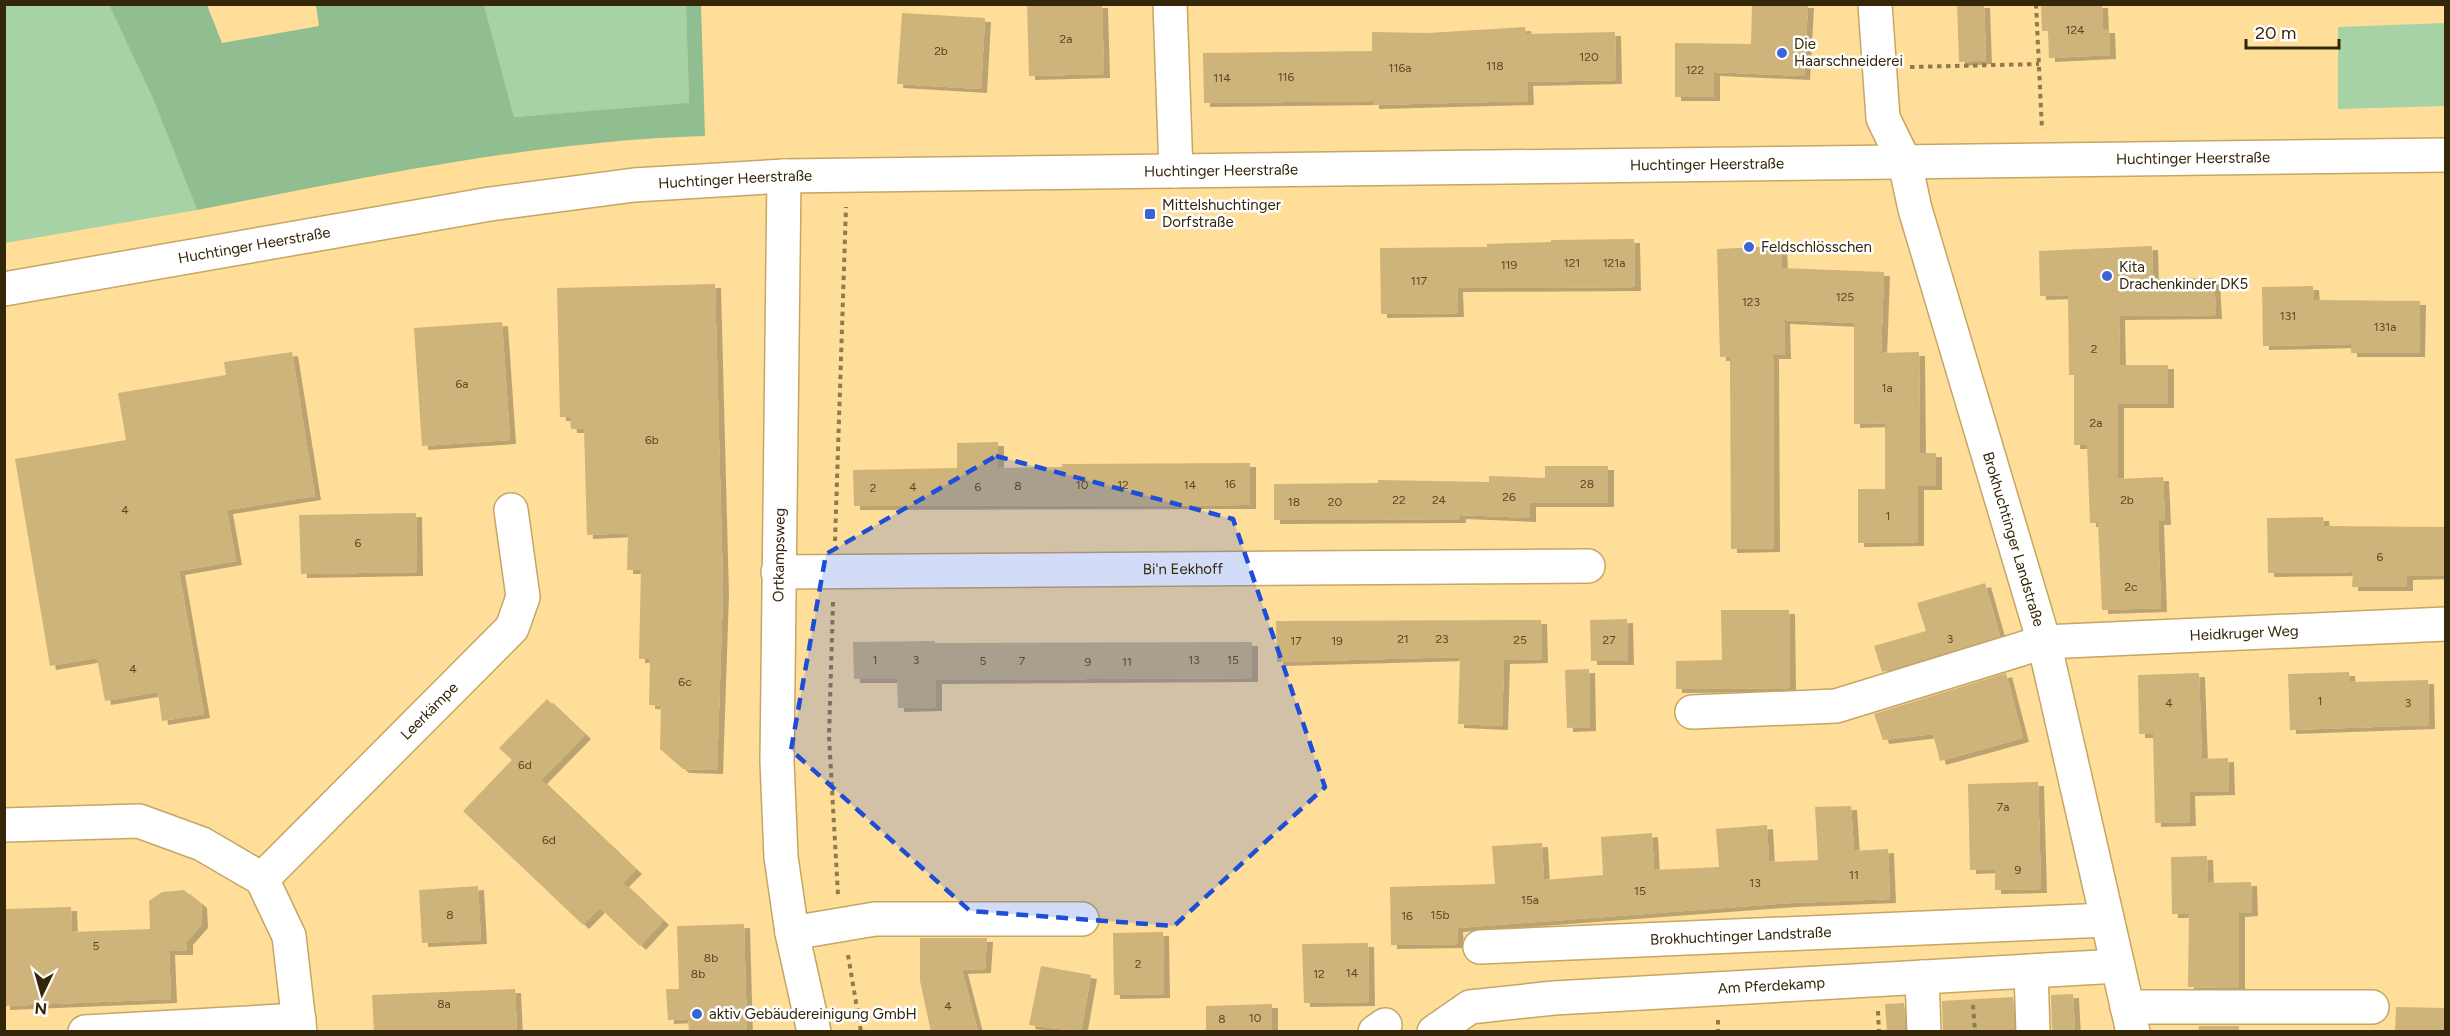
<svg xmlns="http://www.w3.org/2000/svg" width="2450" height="1036" viewBox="0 0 2450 1036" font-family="Figtree,sans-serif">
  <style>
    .green { fill: #a6d2a6 }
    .forest { fill: #90be90 }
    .building { fill: #ceb37a; filter: url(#shadow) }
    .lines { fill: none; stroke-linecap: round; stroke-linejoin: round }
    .minor-casing { stroke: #c6a663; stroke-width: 36 }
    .major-casing { stroke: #c6a663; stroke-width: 36 }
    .path { stroke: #917b4c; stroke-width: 4; stroke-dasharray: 4.5 4.5; stroke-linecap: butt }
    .minor { stroke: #fff; stroke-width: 33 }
    .major { stroke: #fff; stroke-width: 33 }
    .marked { fill: #1d4ed8; fill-opacity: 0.2; stroke: #1d4ed8; stroke-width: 4.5; stroke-dasharray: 12 8; stroke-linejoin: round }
    .poi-dot { fill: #3a65d6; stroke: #fff; stroke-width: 2 }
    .labels { text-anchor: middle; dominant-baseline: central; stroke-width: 5; stroke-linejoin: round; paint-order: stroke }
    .number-label { font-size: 12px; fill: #5a4925 }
    .poi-label { font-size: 15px; fill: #332609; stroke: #fff; text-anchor: start }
    .street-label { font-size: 15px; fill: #332609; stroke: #fff }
  </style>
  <defs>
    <filter id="shadow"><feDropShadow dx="6" dy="4" stdDeviation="0" flood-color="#0004"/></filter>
  </defs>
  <rect width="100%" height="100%" fill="#ffde9a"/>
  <!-- green -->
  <path class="green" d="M5,5H109L154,101L197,210L5,243Z
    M484,5H686L689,104L514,117Z
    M2445,23V106L2338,109V27Z"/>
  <!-- forest -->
  <path class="forest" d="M109,5H207L222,43L319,26L316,5H484L514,117L689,103L686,5H701L705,136C533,141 365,178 197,210L154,101Z"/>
  <!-- building -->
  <path class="building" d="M1027,4H1102L1104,74L1029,76Z
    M1752,4H1808L1804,76L1714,72V97H1675V43L1751,44Z
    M1957,4H1984L1986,60L1959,62Z
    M2041,4H2102L2103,29H2109L2110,55L2049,58L2048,31H2042Z
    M902,13L985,18L981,89L897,84Z
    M1525,27L1526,34L1615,32L1616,80L1527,82L1528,101L1373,105V101L1204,103L1203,53L1372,51V32L1428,33Z
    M1634,239L1635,287L1457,288L1458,313L1381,314L1380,248L1487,247V244L1551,242V240Z
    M1781,246L1782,268L1884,272L1881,353L1919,352L1920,453H1936V486H1918V542L1858,543V489H1885V423L1854,424V323L1784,320L1785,355H1773L1774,548L1731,549L1730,357H1720L1717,249Z
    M2152,246L2153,279L2214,278L2216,315L2119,316L2120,365H2168V404H2118V479L2163,477L2165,521H2158L2161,608L2102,610L2098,523H2090L2087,445H2074V375H2069L2068,295L2040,296L2039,251Z
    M715,284L723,591L717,770L683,769L660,749L661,706L649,705L650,659H639L641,570H627L628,533L587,535L584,429H571L570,417H560L557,288Z
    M2313,286L2314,300L2420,301L2419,353H2351V344L2263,346L2262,287Z
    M502,322L510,440L422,446L414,328Z
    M292,352L315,496L227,510L236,561L179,571L204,714L162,721L158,692L105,701L97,658L50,666L15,459L126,440L118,393L226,375L224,362Z
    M998,442V468L1062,467V464L1250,463V505L854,506L853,470L957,468V443Z
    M1545,466H1608V503H1530V518L1460,515V519L1274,520V484L1378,483V480L1489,482V476L1545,478Z
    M416,513L417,572L301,574L299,515Z
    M2323,517L2324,526L2445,527V575L2407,576V587H2352L2353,572L2268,573L2267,518Z
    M1985,583L2000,636L1882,672L1874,646L1926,631L1917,603Z
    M1721,610H1789L1790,688L1676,689V661L1722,660Z
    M1627,619L1628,661H1591L1590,620Z
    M1541,620L1542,659L1504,660L1502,726L1458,724L1460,657L1277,662L1276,621Z
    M935,641V643L1252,642V678L936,680V707L898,708L897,679H854L853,642Z
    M1589,669L1590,727L1567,728L1565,670Z
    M2349,672L2350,682L2428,680L2429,725L2290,730L2288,674Z
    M2006,673L2023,738L1940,761L1933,734L1883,740L1874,714Z
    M2199,673L2202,759L2228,758L2229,791L2189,792L2190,822L2155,823L2153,734H2139L2138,675Z
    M547,699L585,735L541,780L636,870L623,883L663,921L640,946L600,908L583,925L463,811L512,760L499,748Z
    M2038,782L2041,889L1995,890V869L1970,870L1968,784Z
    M1851,806L1854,851L1888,849L1890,899L1791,903L1457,928L1458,944L1391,945L1390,887L1495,884L1492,846L1542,843L1544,880L1603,875L1601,837L1652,833L1654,870L1719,867L1716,829L1767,825L1769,862L1818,860L1815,807Z
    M2207,856L2208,883L2251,882L2252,912L2239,913V988L2188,987L2189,914H2172L2171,857Z
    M478,886L481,940L422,943L419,890Z
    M184,890L201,904L202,924L187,941V951H169L171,999L4,1006V909L71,907L72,932L150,929L149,901L162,892Z
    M744,924L747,1032H689L688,1019L668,1020L666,989H679L677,926Z
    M1163,932L1164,994L1114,995L1113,933Z
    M920,938H987L985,969L962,970L978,1032H931L920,981Z
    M1368,943L1369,1002L1304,1003L1302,944Z
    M1041,966L1091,975L1081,1032L1029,1025Z
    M515,989L517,1032H374L372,995Z
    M2073,994L2075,1032H2052L2051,995Z
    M2013,997L2014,1032H1943L1942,1001Z
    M1904,1003L1905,1032H1887L1885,1004Z
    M1272,1004V1032H1206V1006Z
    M2396,1007L2445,1008V1032H2395Z
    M2199,1026H2239V1032H2198Z"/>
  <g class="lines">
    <defs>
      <g id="minor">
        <path d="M1170,4L1176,171"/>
        <path id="s1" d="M1875,4L1883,118L1905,163L1915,209L2044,642L2133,1032"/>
        <path d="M784,176L777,761L781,857L792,933L814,1032"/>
        <path id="s2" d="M778,572L1588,566"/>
        <path id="s3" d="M1692,712L1836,706L2044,642L2446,624"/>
        <path d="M4,825L139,821L202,844L262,879L289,936L300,1032"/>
        <path id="s4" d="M262,879L512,628L523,597L511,510"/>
        <path d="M792,933L875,919H1082"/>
        <path id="s5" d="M1480,947L2107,920"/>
        <path d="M2031,971L2033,1032"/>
        <path d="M1922,977L1924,1032"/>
        <path d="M2127,1007H2372"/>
        <path d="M85,1032L299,1020"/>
        <path d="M1375,1032L1385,1025"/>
        <path id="s6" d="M1434,1032L1470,1007L1554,998L2118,966"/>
      </g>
      <g id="major">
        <path id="s7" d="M4,289L490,204L634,185L784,176L2446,155"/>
      </g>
    </defs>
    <!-- minor casing -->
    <use href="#minor" class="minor-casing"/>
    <!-- major casing -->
    <use href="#major" class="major-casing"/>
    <!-- path -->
    <path class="path" d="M2036,4L2042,130
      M1910,67L2039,64
      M835,541L846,207
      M833,602L829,736L838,895
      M848,955L861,1032
      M1973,1005L1975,1032
      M1878,1011L1879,1032
      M1718,1020V1032"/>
    <!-- minor -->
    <use href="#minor" class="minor"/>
    <!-- major -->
    <use href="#major" class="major"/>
  </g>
  <!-- marked area -->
  <path class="marked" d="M996,456L1233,519L1325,787L1174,926L970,911L791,750L826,554Z"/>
  <!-- markers -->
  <g class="poi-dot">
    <circle cx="1782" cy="53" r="6"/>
    <rect x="1144" y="208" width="12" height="12" rx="3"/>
    <circle cx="1749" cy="247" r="6"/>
    <circle cx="2107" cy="276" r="6"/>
    <circle cx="697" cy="1014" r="6"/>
  </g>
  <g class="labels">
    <!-- number labels -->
    <g class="number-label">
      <text x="2075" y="30">124</text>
      <text x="1066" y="39">2a</text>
      <text x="941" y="51">2b</text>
      <text x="1589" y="57">120</text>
      <text x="1495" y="66">118</text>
      <text x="1400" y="68">116a</text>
      <text x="1695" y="70">122</text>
      <text x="1286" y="77">116</text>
      <text x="1222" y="78">114</text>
      <text x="1572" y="263">121</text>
      <text x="1614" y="263">121a</text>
      <text x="1509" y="265">119</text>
      <text x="1419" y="281">117</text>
      <text x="1845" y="297">125</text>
      <text x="1751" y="302">123</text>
      <text x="2288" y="316">131</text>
      <text x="2385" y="327">131a</text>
      <text x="2094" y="349">2</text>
      <text x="462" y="384">6a</text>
      <text x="1887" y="388">1a</text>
      <text x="2096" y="423">2a</text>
      <text x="652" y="440">6b</text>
      <text x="1230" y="484">16</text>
      <text x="1587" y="484">28</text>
      <text x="1082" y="485">10</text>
      <text x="1123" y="485">12</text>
      <text x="1190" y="485">14</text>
      <text x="1018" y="486">8</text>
      <text x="913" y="487">4</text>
      <text x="978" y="487">6</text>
      <text x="873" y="488">2</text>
      <text x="1509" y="497">26</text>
      <text x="1399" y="500">22</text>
      <text x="1439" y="500">24</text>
      <text x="2127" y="500">2b</text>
      <text x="1294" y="502">18</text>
      <text x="1335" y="502">20</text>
      <text x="125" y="510">4</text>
      <text x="1888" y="516">1</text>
      <text x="358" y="543">6</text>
      <text x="2380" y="557">6</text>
      <text x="2131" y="587">2c</text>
      <text x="1403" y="639">21</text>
      <text x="1442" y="639">23</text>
      <text x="1950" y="639">3</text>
      <text x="1520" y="640">25</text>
      <text x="1609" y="640">27</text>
      <text x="1296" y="641">17</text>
      <text x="1337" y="641">19</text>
      <text x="875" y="660">1</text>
      <text x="916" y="660">3</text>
      <text x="1194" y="660">13</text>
      <text x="1233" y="660">15</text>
      <text x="983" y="661">5</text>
      <text x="1022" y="661">7</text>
      <text x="1088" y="662">9</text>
      <text x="1127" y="662">11</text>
      <text x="133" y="669">4</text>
      <text x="685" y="682">6c</text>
      <text x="2320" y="701">1</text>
      <text x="2169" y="703">4</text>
      <text x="2408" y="703">3</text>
      <text x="525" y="765">6d</text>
      <text x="2003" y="807">7a</text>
      <text x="549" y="840">6d</text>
      <text x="2018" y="870">9</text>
      <text x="1854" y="875">11</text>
      <text x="1755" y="883">13</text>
      <text x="1640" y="891">15</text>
      <text x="1530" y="900">15a</text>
      <text x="450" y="915">8</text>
      <text x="1440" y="915">15b</text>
      <text x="1407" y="916">16</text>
      <text x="96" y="946">5</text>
      <text x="711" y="958">8b</text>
      <text x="1138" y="964">2</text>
      <text x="1352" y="973">14</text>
      <text x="698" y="974">8b</text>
      <text x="1319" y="974">12</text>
      <text x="444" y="1004">8a</text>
      <text x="948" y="1006">4</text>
      <text x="1255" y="1018">10</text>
      <text x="1222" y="1019">8</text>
    </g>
    <!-- poi labels -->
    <g class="poi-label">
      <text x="1794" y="44">Die<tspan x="1794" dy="17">Haarschneiderei</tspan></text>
      <text x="1162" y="205">Mittelshuchtinger<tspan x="1162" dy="17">Dorfstraße</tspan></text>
      <text x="1761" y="247">Feldschlösschen</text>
      <text x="2119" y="267">Kita<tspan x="2119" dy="17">Drachenkinder DK5</tspan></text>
      <text x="709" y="1014">aktiv Gebäudereinigung GmbH</text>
    </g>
    <!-- street labels -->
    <g class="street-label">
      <text stroke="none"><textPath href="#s7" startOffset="2198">Huchtinger Heerstraße</textPath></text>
      <text stroke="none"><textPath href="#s7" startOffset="1712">Huchtinger Heerstraße</textPath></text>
      <text stroke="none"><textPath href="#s7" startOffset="1226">Huchtinger Heerstraße</textPath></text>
      <text stroke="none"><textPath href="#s7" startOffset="740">Huchtinger Heerstraße</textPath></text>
      <text stroke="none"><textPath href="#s7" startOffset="254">Huchtinger Heerstraße</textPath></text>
      <text stroke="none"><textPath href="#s1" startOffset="556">Brokhuchtinger Landstraße</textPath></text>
      <text transform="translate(779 555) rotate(-89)">Ortkampsweg</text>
      <text stroke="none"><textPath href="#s2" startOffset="405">Bi'n Eekhoff</textPath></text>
      <text stroke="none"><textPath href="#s3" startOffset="562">Heidkruger Weg</textPath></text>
      <text stroke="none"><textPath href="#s4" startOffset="237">Leerkämpe</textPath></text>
      <text stroke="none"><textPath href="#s5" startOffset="261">Brokhuchtinger Landstraße</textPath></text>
      <text stroke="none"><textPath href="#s6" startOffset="346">Am Pferdekamp</textPath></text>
    </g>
  </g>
  <!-- border -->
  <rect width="2450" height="1036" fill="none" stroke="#332609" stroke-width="12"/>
  <!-- north arrow -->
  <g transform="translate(42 994) rotate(185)" stroke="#ffffff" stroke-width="4.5" paint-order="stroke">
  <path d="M0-4.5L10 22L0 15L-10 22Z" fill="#332609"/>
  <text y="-9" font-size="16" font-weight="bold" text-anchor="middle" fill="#332609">N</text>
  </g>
  <!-- scale -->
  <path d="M2246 39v9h93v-9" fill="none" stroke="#332609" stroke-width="3"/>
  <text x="2255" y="39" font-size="18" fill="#332609" stroke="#ffffff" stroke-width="4.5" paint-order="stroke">20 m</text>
</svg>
